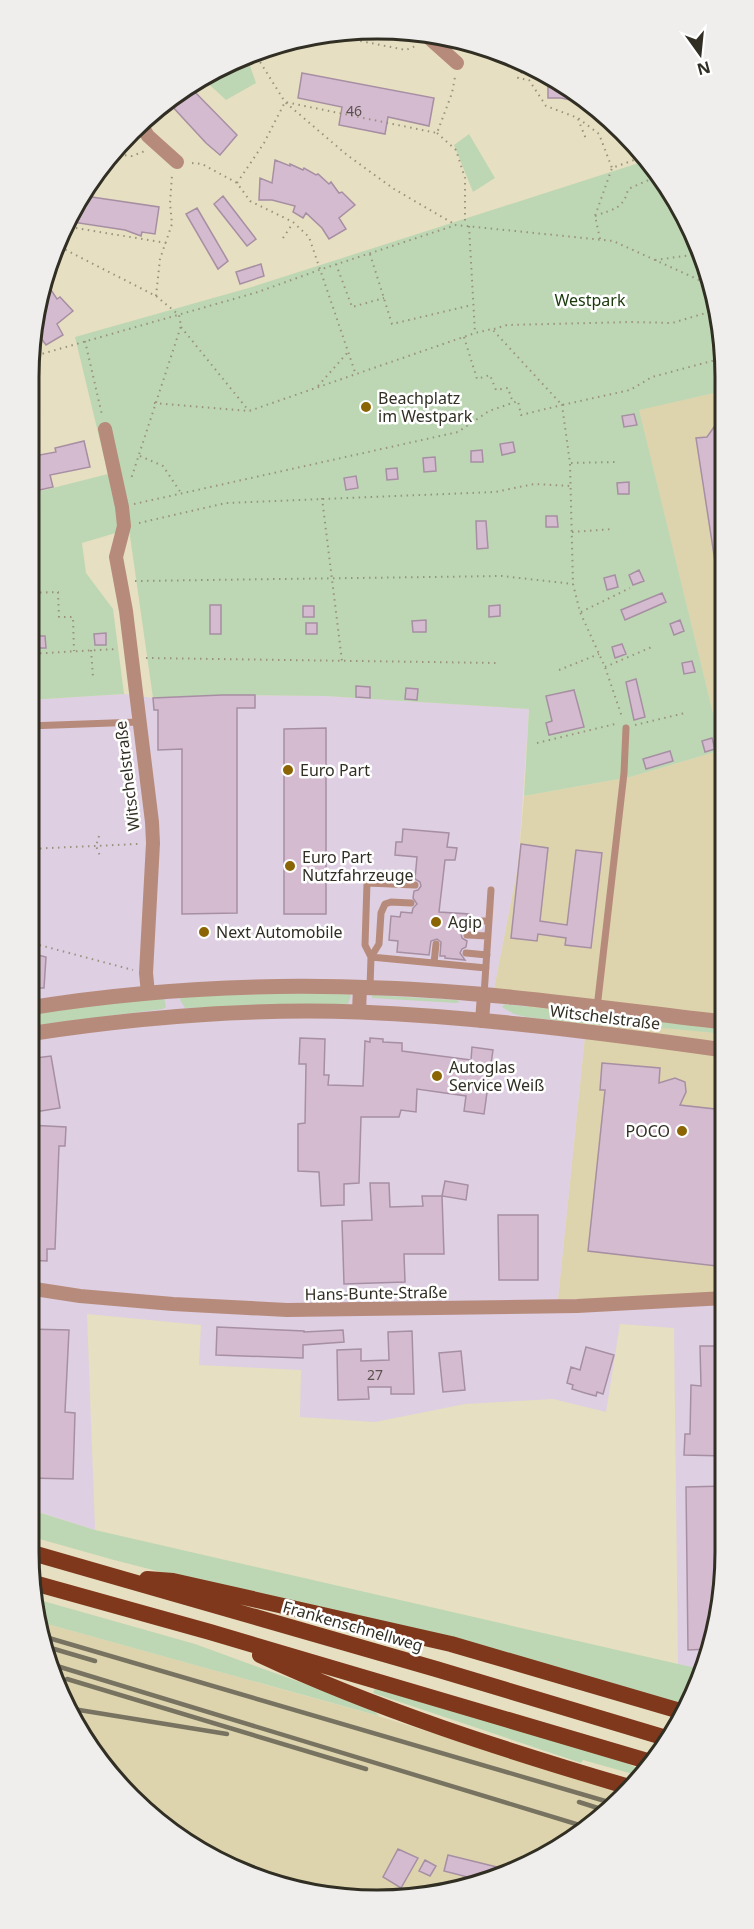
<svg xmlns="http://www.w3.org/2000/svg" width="754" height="1929" viewBox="0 0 754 1929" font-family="'Noto Sans',sans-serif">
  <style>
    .built { fill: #ddd4ae }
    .industrial { fill: #decfe2 }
    .green { fill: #bdd7b4 }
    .building { fill: #d4bbd0; stroke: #a78fa3; stroke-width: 1.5 }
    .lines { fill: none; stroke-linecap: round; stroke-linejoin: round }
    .path { stroke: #99937d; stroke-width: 2; stroke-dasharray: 1.5 4.5; stroke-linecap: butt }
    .service { stroke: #b78b7b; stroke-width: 7 }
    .minor { stroke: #b78b7b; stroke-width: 14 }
    .tertiary { stroke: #b78b7b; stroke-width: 15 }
    .trunk { stroke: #80381c; stroke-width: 16 }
    .rail { stroke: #787361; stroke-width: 4.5 }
    .poi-dot { fill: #8b6404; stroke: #fff; stroke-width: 2 }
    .labels { text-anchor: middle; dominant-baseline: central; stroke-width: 5; stroke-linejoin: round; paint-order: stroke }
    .number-label { font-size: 14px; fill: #5a514e }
    .park-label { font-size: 16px; fill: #19390b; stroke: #fff }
    .poi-label { font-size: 16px; fill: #312e23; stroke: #fff; text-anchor: start }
    .street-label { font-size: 16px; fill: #312e23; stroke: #fff }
    .rim { fill: none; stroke: #312e23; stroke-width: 3 }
  </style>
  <rect width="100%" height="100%" fill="#e7dfc1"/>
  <!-- built -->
  <path class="built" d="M723,391L725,1299H558L585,1036L494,989L518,866L524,796L630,777L722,750L638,409Z
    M40,1622L378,1716L623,1793L570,1842L445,1894L331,1897L203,1854L115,1782L47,1664Z"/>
  <!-- industrial -->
  <path class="industrial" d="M124,694L153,698L216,695L325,696L529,709L518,866L494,989L585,1036L558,1299H725V1552L714,1643L700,1669L678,1665L674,1328L620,1324L606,1412L553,1399L465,1404L375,1422L300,1417L301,1370L199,1365L201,1325L87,1314L95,1530L29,1509V700Z"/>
  <!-- green -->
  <path class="green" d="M248,60L256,83L226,100L201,77Z
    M469,134L495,178L473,192L454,145Z
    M648,160L690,223L722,331L723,391L639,410L722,750L630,777L524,796L529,709L325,696L216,695L153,698L129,529L82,543L86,573L113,609L124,694L29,700V494L108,474L75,337L252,287Z
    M347,992L351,996L348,1004L185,1008L180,1000L181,996Z
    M372,995L457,1000L460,1002L457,1003L372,998Z
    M164,998L166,1007L163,1009L29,1026V1015L88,1006Z
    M504,1004L717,1028V1032L715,1033L642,1026L626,1028L526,1017L514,1014L502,1007Z
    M28,1509L95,1530L700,1669L683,1705L114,1560L29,1536Z
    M36,1599L195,1644L371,1708L379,1716L40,1622Z
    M375,1688L618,1759L645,1772L640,1776L583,1760L581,1763L373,1693Z"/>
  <!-- building -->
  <path class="building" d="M302,73L434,98L429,126L388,117L385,134L339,125L342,107L298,98Z
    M548,77L570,87L590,104L561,98H548Z
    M190,87L237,135L220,155L206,143L170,104Z
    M275,160L290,166V164L303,170L304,168L316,175L318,174L329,184L331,182L339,193L342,192L355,205L339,218L346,229L329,239L322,228L306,213L303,218L293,212L295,206L272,200H259L260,178L272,183Z
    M85,196L159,207L155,234L142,232L141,236L125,230L72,222Z
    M223,196L256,239L247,246L214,204Z
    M197,208L228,261L218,269L186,214Z
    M261,264L264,276L240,284L236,272Z
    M42,284L47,289L49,287L57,299L60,297L73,311L57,324L63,335L46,345L35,330Z
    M634,414L637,425L624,427L622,416Z
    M714,427L723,432V567L716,568L696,438L707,437Z
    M84,441L90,467L50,475L53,487L35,491L31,466L35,465L34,456L56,452L55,448Z
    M513,442L515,452L502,455L500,444Z
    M482,450L483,462H471V451Z
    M435,457L436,471L424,472L423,458Z
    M397,468L398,479L387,480L386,469Z
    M356,476L358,488L346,490L344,478Z
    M629,482V494H618L617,483Z
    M546,516H557L558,527H546Z
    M476,521H486L488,548L477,549Z
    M639,570L644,581L633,585L629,575Z
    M615,575L618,587L607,590L604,578Z
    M662,593L666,602L625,620L621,610Z
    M210,605H221V634H210Z
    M500,605V616L489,617V606Z
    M303,606H314V617H303Z
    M426,620V632H413L412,621Z
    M680,620L684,631L674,635L670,624Z
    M306,623H317V634H306Z
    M106,633V645H95L94,634Z
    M34,636H45L46,648H35Z
    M622,644L626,654L615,658L612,647Z
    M692,661L695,672L684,674L682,663Z
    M636,679L645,717L634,720L626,682Z
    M356,686L370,687V698L356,697Z
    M406,688L418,689L417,700L405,699Z
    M574,690L584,727L549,735L546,723L552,721L546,696Z
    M222,695H255V708H237V913L182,914V749L158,750V710H154L153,698Z
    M326,728V914H284V729Z
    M712,738L715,749L705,752L702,741Z
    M670,751L673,761L646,769L643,759Z
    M403,829L449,833L447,847L457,848L455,860H445L439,912L469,914L462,920L463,924L468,927V929L464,930L461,934L462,938L467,941L466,947L462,949L460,953L465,960L445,958V956H440L441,942L437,939L431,941L429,955L397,952L398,941L389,940L391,916L400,917L401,912L412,913L413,908L417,904L413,898L414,891L418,890L421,886L420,882L415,879L417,857L395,855L396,842H402Z
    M521,844L548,848L540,921L567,925L576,850L602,853L591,948L565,945L566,938L538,934L537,941L511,938Z
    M34,954L46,957L44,988H32Z
    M300,1038L325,1039L324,1075H329L328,1085L363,1086L365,1041L370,1042V1038L383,1039V1042L402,1043V1051L471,1060L472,1047L493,1050L484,1114L464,1111L466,1096L417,1089L416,1112L401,1110L399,1117H361L359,1183L344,1184V1205L321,1206L319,1172L298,1171V1124L305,1123L306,1064H299Z
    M51,1056L60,1108L28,1113V1059Z
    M602,1063L660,1068L659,1083L675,1078L685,1082L686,1092L680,1105L724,1110L725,1267L588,1251L605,1090H600Z
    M28,1125L66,1127L65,1146H59L55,1249H47V1261L28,1260Z
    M445,1181L468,1185L466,1200L442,1196Z
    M370,1183H389L390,1207L423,1206L422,1196H442L444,1254H404L405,1282L344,1284L342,1221L372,1220Z
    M498,1215H538V1280H499Z
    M217,1327L304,1331V1332L343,1330L344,1342L303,1345V1358L216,1355Z
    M28,1329L69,1330L65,1412L75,1413L73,1479L28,1478Z
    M412,1331L414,1394H391V1387H368L369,1399L338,1400L337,1350L361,1349V1361L389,1360L388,1332Z
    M700,1346H725V1456L684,1455L685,1434H690L691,1385L701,1386Z
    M586,1347L614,1355L603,1394L597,1392L596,1396L585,1393L572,1389L573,1385L567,1383L571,1367L580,1370Z
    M461,1351L465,1390L443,1392L439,1353Z
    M725,1486L726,1552L714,1643L710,1649L688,1650L686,1487Z
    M398,1849L418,1858L401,1888L383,1877Z
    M448,1855L505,1869L479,1880L444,1871Z
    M425,1860L436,1866L430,1876L419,1871Z"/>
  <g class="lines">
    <!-- path -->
    <path class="path" d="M325,34L406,50L418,45
      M257,57L285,102L347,155L394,189L456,225
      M525,67L518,78L529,80L546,106L578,118L599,134L612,168
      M578,119L586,139
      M437,133L456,150L465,178V225
      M113,154L132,156L145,151
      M192,163L202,164L237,183L250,201L293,222L309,237L356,375
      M237,183L264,143L285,102L437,133L452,93L455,77
      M595,216C613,209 624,209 628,189L658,176
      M469,226L475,333
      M70,227L166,243
      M283,238L293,223
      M600,239L595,216L612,168L645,156
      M60,247L156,296L179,315L181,326L131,479
      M370,254L392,324L472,305
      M655,260L699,254
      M336,264L352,307L384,298
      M156,296L160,259L172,224L170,203L172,175
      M181,327L249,411
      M494,329L507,325L632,322L672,323L716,310
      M464,337L477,379L490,375L496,390L508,388L513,403
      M85,341L102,415
      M32,348L35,356
      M31,357L258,292L322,269L456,225L613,241L708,284
      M318,386L348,352
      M154,403L249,411L475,333L492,329L562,405L630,390L652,377L723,358
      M140,456L163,466L181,493
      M571,463L616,462
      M322,498L342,661
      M134,504L458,432L489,411L518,401L521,415L562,405L570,463L573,584L580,612L605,667L622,717
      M139,523L226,503L495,492L534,484L571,486
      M572,532L613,529
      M135,581L502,576L573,584
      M28,593L58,592L59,617H73L74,651
      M581,612L630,588
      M91,650L93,677
      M28,654L116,649
      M146,658L497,663
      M605,667L654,646
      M559,670L599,654
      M635,725L685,713
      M537,743L615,724
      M99,836L96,846L100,856
      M28,849L138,844
      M28,942L133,970"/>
    <!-- service -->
    <path class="service" d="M28,726L139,722
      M411,903L391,902L385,904L381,913L379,944L371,957L486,968
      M468,921H489
      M467,935L488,936
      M466,953L487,955
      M434,963L436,944
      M370,987L371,957L365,945L367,883L415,885
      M484,995L491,890
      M597,1008L624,773L626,728"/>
    <!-- minor -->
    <path class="minor" d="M429,38L457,63
      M143,128L148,136L177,162
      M105,429L122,507L124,526L116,557L126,611L152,822L153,843L146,973L148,993
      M359,1012L360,987
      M482,1021L484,995
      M28,1288L80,1296L173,1304L287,1310L577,1306L725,1298"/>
    <!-- tertiary -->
    <path class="tertiary" d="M28,1008C145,989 263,983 381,988C496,992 610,1009 724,1022
      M28,1034C138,1017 248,1008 359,1012C481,1017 603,1033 724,1050"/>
    <!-- trunk -->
    <path class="trunk" d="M29,1552L436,1669L666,1738
      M147,1579L173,1581L451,1644L680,1711
      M34,1583L210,1632L654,1763
      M260,1655C378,1710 504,1750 629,1787"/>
    <!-- rail -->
    <path class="rail" d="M42,1636L612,1803
      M44,1646L95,1661
      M47,1663L586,1827
      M67,1679L366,1769
      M73,1709L227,1734
      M579,1802L604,1810"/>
  </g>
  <!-- markers -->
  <g class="poi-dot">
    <circle cx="366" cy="407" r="6"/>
    <circle cx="288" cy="770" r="6"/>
    <circle cx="290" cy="866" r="6"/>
    <circle cx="436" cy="922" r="6"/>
    <circle cx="204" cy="932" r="6"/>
    <circle cx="437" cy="1076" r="6"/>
    <circle cx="682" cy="1131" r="6"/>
  </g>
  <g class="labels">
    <!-- number labels -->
    <g class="number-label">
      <text x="354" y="110">46</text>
      <text x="375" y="1374">27</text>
    </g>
    <!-- park labels -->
    <g class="park-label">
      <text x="590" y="300">Westpark</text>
    </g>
    <!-- poi labels -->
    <g class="poi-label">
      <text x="378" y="398">Beachplatz<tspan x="378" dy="18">im Westpark</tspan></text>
      <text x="300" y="770">Euro Part</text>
      <text x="302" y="857">Euro Part<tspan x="302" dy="18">Nutzfahrzeuge</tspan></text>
      <text x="448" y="922">Agip</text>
      <text x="216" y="932">Next Automobile</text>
      <text x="449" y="1067">Autoglas<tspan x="449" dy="18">Service Weiß</tspan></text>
      <text x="670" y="1131" text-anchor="end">POCO</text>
    </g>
    <!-- street labels -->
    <g class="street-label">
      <text transform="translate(127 776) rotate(-97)">Witschelstraße</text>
      <text transform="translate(605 1017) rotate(7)">Witschelstraße</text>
      <text transform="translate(376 1293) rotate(-1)">Hans-Bunte-Straße</text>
      <text transform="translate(353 1626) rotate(16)">Frankenschnellweg</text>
    </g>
  </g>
  <!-- crop -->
  <path d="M0 0H754V1929H0ZM377 39H377A338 338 0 0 1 715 377V1552A338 338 0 0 1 377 1890H377A338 338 0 0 1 39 1552V377A338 338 0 0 1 377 39Z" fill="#efeeed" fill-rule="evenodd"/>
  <path class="rim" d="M377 39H377A338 338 0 0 1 715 377V1552A338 338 0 0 1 377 1890H377A338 338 0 0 1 39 1552V377A338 338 0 0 1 377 39Z"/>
  <!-- north arrow -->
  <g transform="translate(700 54) rotate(165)" stroke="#ffffff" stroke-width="4.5" paint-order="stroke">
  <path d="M0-4.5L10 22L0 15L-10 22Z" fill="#312e23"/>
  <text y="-9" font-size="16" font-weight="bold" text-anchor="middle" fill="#312e23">N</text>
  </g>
</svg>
